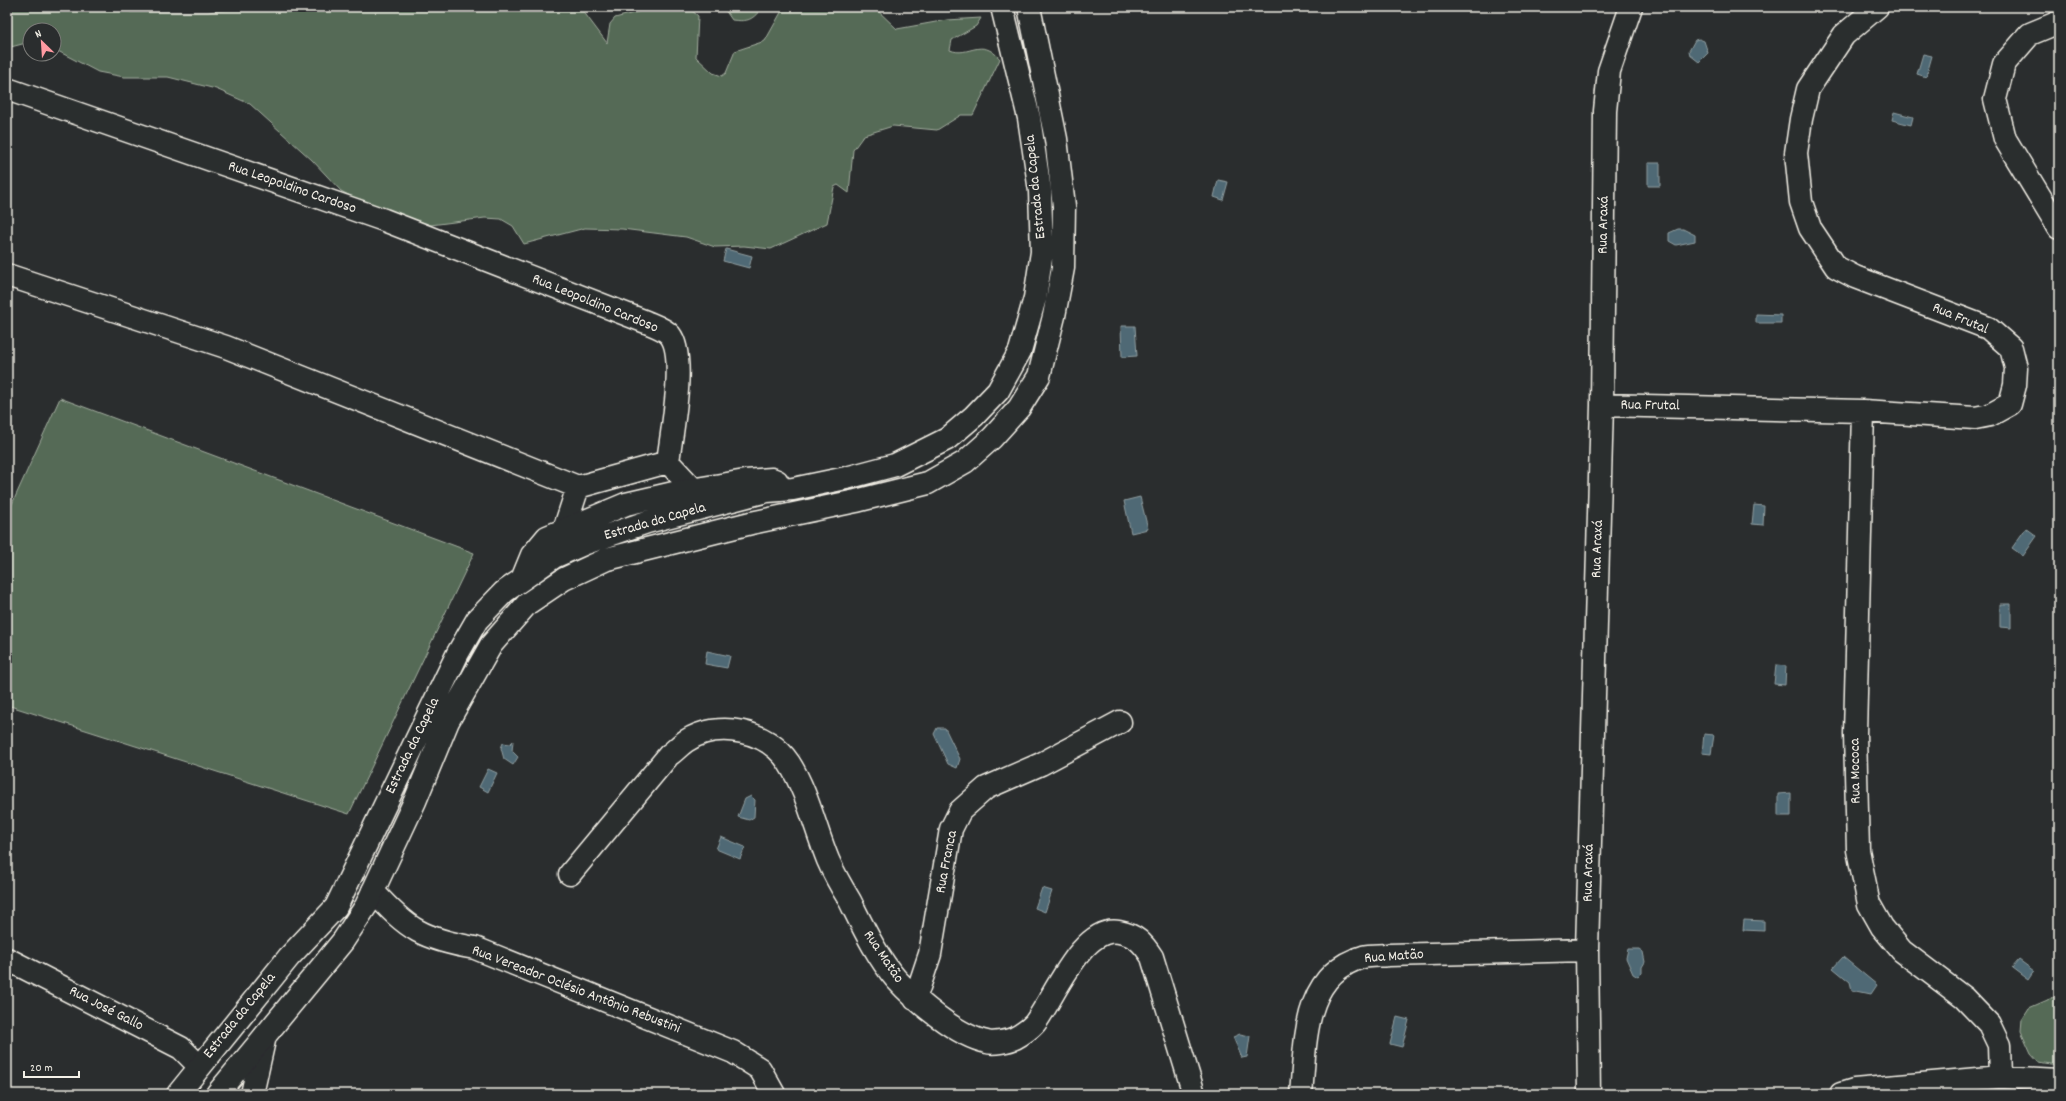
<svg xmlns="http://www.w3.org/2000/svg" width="2066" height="1101" viewBox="0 0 2066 1101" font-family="Dekko,sans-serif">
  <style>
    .green { fill: #556b57; stroke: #a4aea0 }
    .water { fill: #4f6974; stroke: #919fa2 }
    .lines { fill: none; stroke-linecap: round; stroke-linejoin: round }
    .minor-casing { stroke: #f4f1e8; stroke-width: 25 }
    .major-casing { stroke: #f4f1e8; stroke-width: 25 }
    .minor { stroke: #2a2d2e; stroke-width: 22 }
    .major { stroke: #2a2d2e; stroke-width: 22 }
    .labels { text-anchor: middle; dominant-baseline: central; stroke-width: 3; stroke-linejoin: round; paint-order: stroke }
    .street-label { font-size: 15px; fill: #f4f1e8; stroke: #2a2d2e }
  </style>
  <rect width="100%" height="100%" fill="#2a2d2e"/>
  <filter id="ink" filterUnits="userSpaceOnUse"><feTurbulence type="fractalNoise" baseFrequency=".025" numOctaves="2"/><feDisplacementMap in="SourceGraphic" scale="8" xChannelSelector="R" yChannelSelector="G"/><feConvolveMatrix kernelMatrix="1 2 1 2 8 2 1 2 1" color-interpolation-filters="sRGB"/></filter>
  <g filter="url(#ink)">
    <!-- green -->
    <path class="green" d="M7,7H122L130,12H208L250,7H574L583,11L607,43L610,24L615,18L656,7H688L698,16L696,57L713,73L722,76L726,73L735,51L765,41L784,7H874L897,29L947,20L981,18L976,26L952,40L950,50C969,58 981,36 1000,59L973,115H961L937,130L893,126L864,135L853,150L849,193L838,185L834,187L827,223L771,249L744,246L715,247L686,237L622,229L585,228L524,244L513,226L501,219L485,218L415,227L397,221L341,191L312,160L250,104L216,89L168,77H124L98,72L54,49V30H30V42L7,48Z
      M723,7H763C752,20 749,22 732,20Z
      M60,398L474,553L349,814L7,705V515Z
      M2059,995V1065L2039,1062L2031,1053L2021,1031L2022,1019L2029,1008Z"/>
    <!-- water -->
    <path class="water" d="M1699,39L1704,41L1708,53L1699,62L1690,55L1689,51L1695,40Z
      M1923,54L1932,56L1926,77L1917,74Z
      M1894,112L1913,117L1911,125L1892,120Z
      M1648,163H1660V186H1648Z
      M1218,180L1228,182L1223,200L1214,197Z
      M1678,229H1683L1695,235V241L1676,245L1669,241V233Z
      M726,249L752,256L749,268L723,261Z
      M1756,314L1781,315V323H1756Z
      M1121,326H1135L1137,356L1122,357Z
      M1140,497L1148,529L1131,533L1124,501Z
      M1754,505L1764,506L1763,525L1752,524Z
      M2026,528L2037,536L2023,556L2012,548Z
      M2000,604H2011V628L2000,627Z
      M707,651L730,656L727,668L705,664Z
      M1776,665L1786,666L1785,685L1774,684Z
      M937,728H945L960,759L957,768L948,764L934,734Z
      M1704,734L1714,735L1711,754L1702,753Z
      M513,741L512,751L518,757L513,765L504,759L501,748L503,743L510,744Z
      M488,769L497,773L488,792L479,787Z
      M1791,793V816H1778V794Z
      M751,796L755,800L754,817L749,820L738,817L745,799Z
      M721,837L745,847L740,859L716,849Z
      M1042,888L1052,891L1045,912L1035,908Z
      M1744,920L1764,921V931L1743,930Z
      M1628,949H1639L1643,952L1645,962L1642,967V973L1638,977L1633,974L1626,958Z
      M1843,957L1877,985L1871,994L1852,990L1850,982L1833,968Z
      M2019,960L2034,971L2028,980L2012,968Z
      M1397,1017L1409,1020L1402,1047L1390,1044Z
      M1240,1034L1250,1036L1247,1057L1242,1058L1233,1037Z"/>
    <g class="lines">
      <defs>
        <path id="minor" d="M2059,22L2030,34L2004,64L1995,99L2005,139L2059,228
          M7,89L384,220L646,322C653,325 665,329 670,335C687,356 671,435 668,462
          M7,275L226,347L578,487L668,462
          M1602,405L1863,411L1975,418L1990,415L2010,404L2015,385L2016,368L2011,348L1988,328L1855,277L1836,267L1810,228L1801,202L1796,153L1801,119L1808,89L1844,35L1877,7
          M1863,411L1855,734L1858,850L1869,904L1882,927L1902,951L1964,998L1989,1024L1999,1045L2000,1077
          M668,462L695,491
          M564,530L578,487
          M570,874L669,755C675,751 680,745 686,741C718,720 768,730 789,763C807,791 815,828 828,860C834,874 842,888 850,901C863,927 877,957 896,979C916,1001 957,1036 987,1042C993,1044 1009,1041 1015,1038C1021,1035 1031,1028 1035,1023C1054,998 1082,925 1119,932C1136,935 1143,943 1152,957L1194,1094
          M373,891C408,930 423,939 475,948L733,1052L760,1069L774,1094
          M7,959L181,1048L199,1066
          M915,999L930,954L951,829L960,811L986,788L1041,764L1120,722
          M252,1094L265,1036
          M1301,1094C1306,1043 1302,974 1363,957C1371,955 1380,956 1388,955L1587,950
          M1589,1094L1587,950L1602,405L1605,111L1609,71L1631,7
          M1841,1094L1854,1090L2000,1077L2059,1080"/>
        <path id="major" d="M523,577L532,555L547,537L626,504L678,492L745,481L772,479L777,481
          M178,1094L289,957L336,907L458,653L477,620L504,592L554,557L586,543L647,522L767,491L793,489L846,478L895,465L947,439L974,416L998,391L1020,351L1035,298L1042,252L1040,191L1029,118L1002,7
          M217,1094L343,941L366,906L415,801L448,721L491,645L527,604L564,579L607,559L751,523L856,501L928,483L965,462L992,438L1019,408L1039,376L1054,316L1063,268L1064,206L1056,139L1029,7"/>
      </defs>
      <!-- minor casing -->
      <use href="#minor" class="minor-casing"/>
      <!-- major casing -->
      <use href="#major" class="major-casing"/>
      <!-- minor -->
      <use href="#minor" class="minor"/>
      <!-- major -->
      <use href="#major" class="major"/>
    </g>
  </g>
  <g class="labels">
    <!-- street labels -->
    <g class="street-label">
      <text transform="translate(1036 187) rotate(-96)">Estrada da Capela</text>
      <text transform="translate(292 188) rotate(19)">Rua Leopoldino Cardoso</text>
      <text transform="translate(1604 225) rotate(-89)">Rua Araxá</text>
      <text transform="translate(595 304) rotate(22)">Rua Leopoldino Cardoso</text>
      <text transform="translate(1960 319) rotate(23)">Rua Frutal</text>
      <text transform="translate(1650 406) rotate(1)">Rua Frutal</text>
      <text transform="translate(655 522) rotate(-16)">Estrada da Capela</text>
      <text transform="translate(1598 549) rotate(-88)">Rua Araxá</text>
      <text transform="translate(413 746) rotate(-64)">Estrada da Capela</text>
      <text transform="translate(1856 771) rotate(-91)">Rua Mococa</text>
      <text transform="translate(947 862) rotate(-79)">Rua Franca</text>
      <text transform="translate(1589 873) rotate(-89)">Rua Araxá</text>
      <text transform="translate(883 957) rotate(56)">Rua Matão</text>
      <text transform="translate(1394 957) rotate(-4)">Rua Matão</text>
      <text transform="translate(576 990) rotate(21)">Rua Vereador Oclésio Antônio Rebustini</text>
      <text transform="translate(106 1009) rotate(27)">Rua José Gallo</text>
      <text transform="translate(240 1016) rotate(-51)">Estrada da Capela</text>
    </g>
  </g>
  <!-- margin -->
  <rect width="2066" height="1101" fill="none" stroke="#2a2d2e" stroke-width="24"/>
  <rect x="12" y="12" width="2042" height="1077" fill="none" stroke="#f4f1e8" stroke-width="1.5" filter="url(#ink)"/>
  <!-- north arrow -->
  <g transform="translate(42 42) rotate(335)"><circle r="19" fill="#2a2d2e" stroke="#7b7b78"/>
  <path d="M0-3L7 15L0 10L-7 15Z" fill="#ff9aa2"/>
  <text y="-6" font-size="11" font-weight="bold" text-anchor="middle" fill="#f4f1e8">N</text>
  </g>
  <!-- scale -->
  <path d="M24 1071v6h55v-6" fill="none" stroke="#f4f1e8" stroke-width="2"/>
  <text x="30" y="1071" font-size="12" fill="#f4f1e8" stroke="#2a2d2e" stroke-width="3" paint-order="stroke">20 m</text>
</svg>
